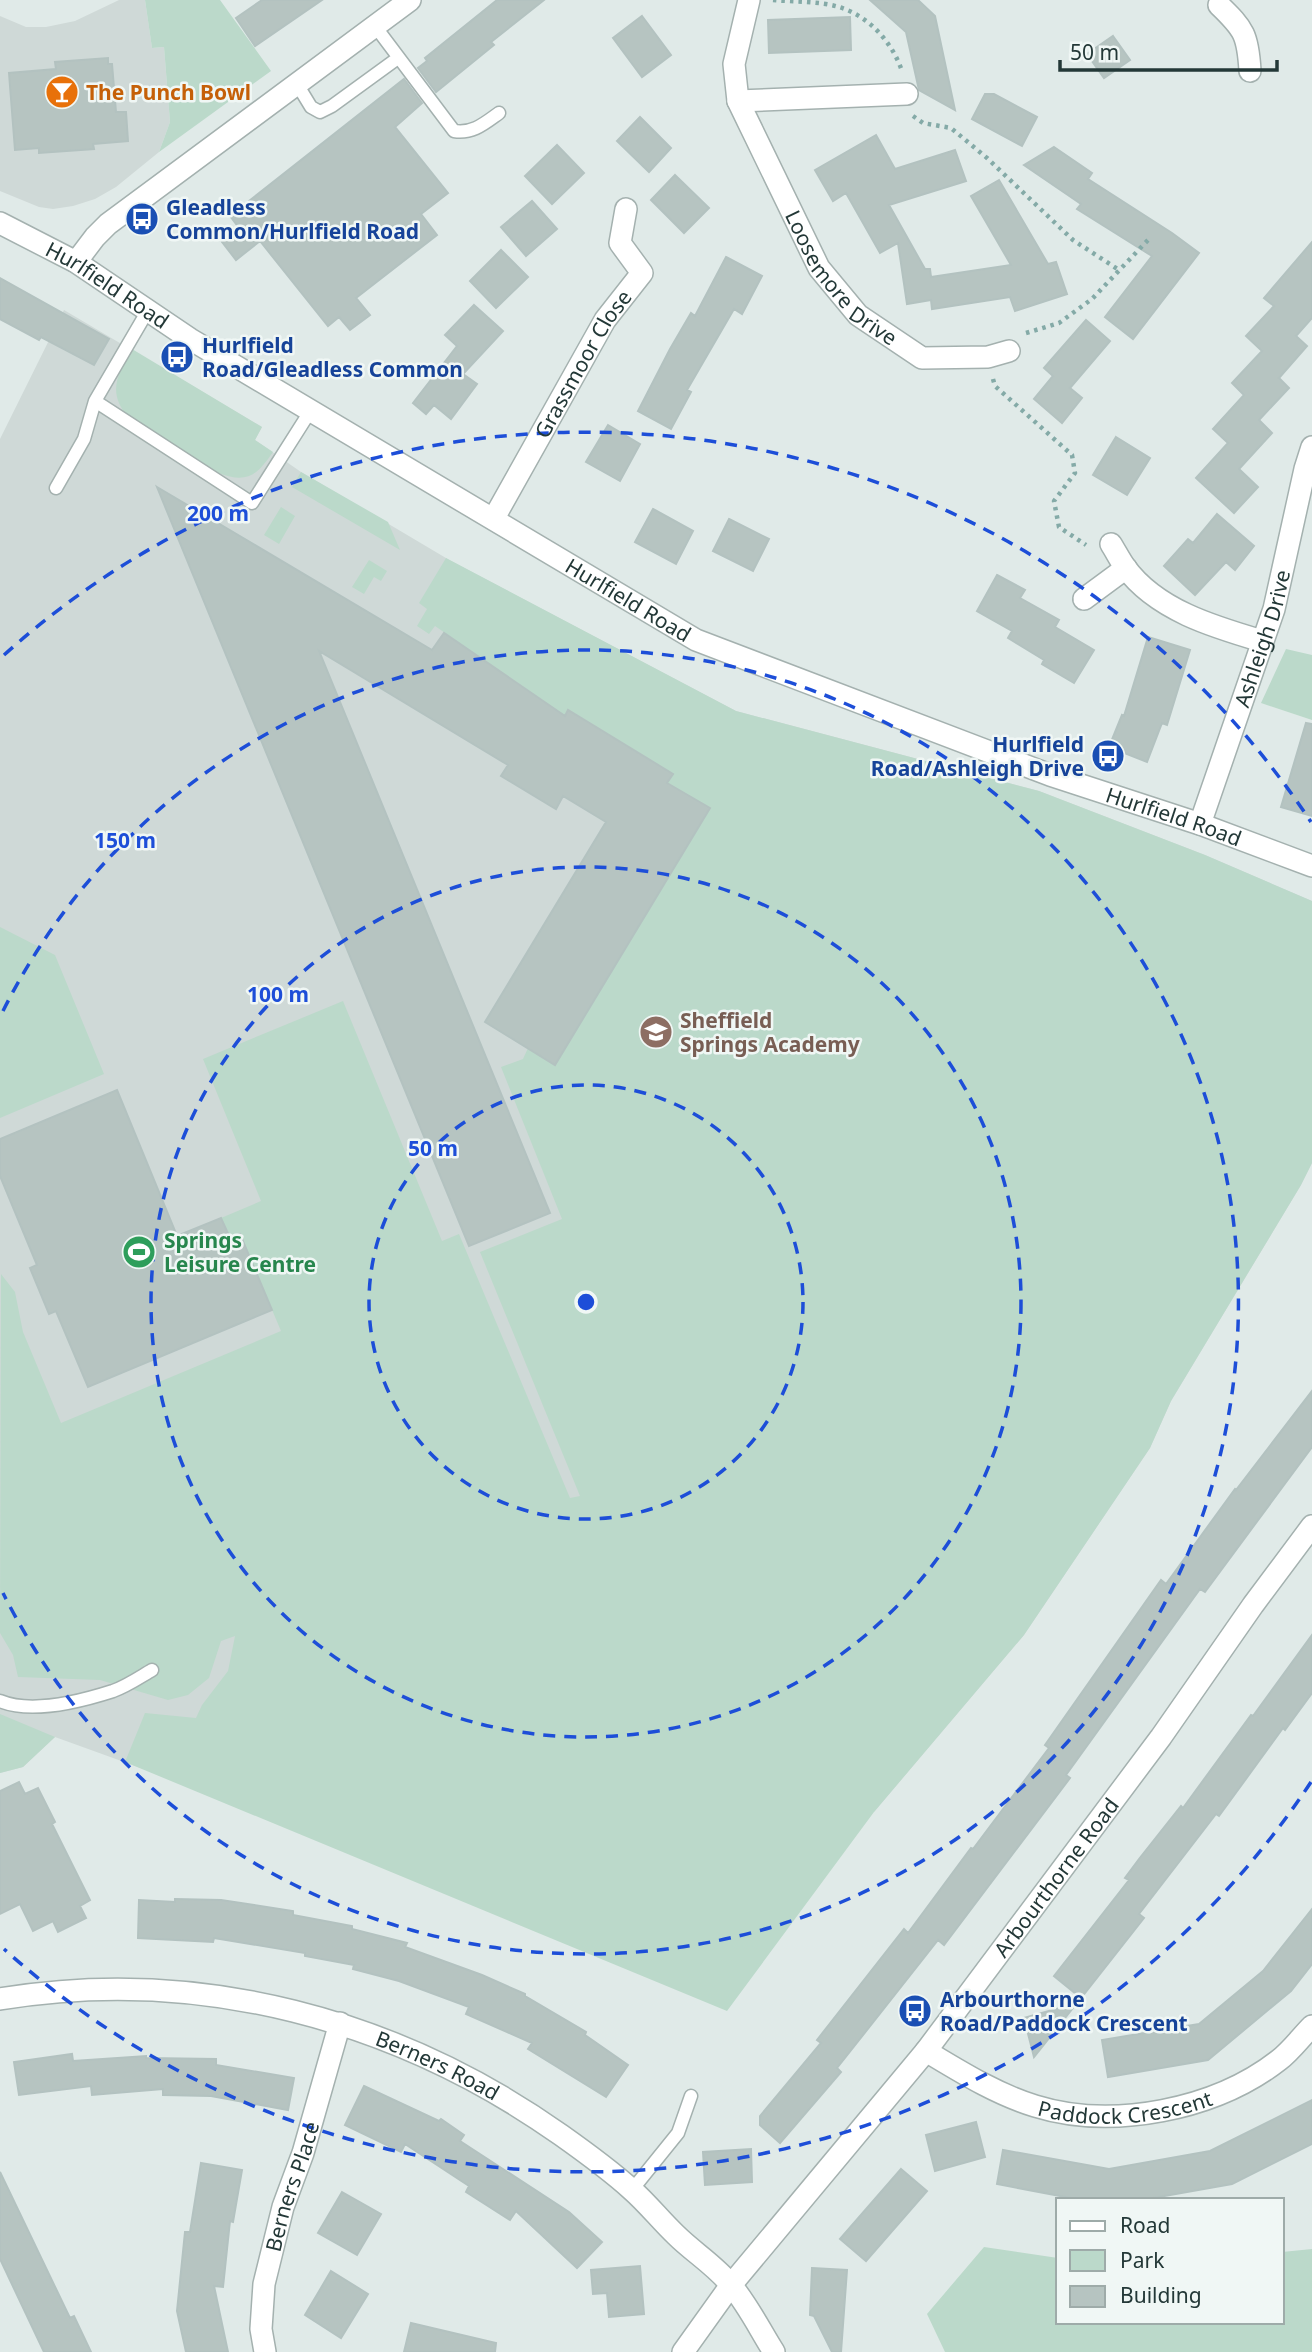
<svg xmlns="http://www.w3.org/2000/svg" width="1312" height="2352" viewBox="0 0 1312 2352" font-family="'Noto Sans',sans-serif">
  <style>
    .built { fill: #cfd9d7 }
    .green { fill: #bbd9ca }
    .building { fill: #b6c4c1; stroke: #b3c2c0; stroke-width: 2 }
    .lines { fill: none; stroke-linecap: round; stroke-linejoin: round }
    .service-casing { stroke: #a4b1af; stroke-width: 15 }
    .minor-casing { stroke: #a4b1af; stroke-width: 24 }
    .path { stroke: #84aaa7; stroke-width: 4.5; stroke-dasharray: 3.5 5; stroke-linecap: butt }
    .service { stroke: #fff; stroke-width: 12 }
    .minor { stroke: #fff; stroke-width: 21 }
    .ring { fill: none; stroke: #1d4ed8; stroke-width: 3.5; stroke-dasharray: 12 9 }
    .labels { text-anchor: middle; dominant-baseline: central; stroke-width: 5; stroke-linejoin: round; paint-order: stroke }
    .food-label { font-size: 21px; font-weight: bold; fill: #c56008; stroke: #f0f7f5; text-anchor: start }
    .transit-label { font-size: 21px; font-weight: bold; fill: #164399; stroke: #f0f7f5; text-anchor: start }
    .street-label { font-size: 21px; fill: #233837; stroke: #f0f7f5 }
    .education-label { font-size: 21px; font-weight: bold; fill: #785e54; stroke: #f0f7f5; text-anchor: start }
    .leisure-label { font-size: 21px; font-weight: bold; fill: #27864d; stroke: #f0f7f5; text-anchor: start }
    .centre { fill: #1d4ed8; stroke: #f0f7f5; stroke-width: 3.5 }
    .ring-label { font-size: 21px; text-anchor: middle; font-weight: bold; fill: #1d4ed8; stroke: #f0f7f5; stroke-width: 5; stroke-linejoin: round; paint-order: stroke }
  </style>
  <rect width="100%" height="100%" fill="#e0eae8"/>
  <!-- built -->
  <path class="built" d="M119,0H145L152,48L164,47L170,122L159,152L116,187L95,199L73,206L53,209L39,207L0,191V16L26,27H46L75,21Z
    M64,310L262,427L255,440L301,472L451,561L736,711L1039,791L1205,855L1312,901V1163L1301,1185L1171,1401L1150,1448L1024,1635L874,1812L290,1822L55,1737L23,1767L0,1773V439Z"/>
  <!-- green -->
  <path class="green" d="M145,0H220L271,71L159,152L170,122L164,47L152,48Z
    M132,349L262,427L255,440L273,452C257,475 248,484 218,473L130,420C107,393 116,377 132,349Z
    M301,472L388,522L400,550L292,487Z
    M281,507L295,516L279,544L264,535Z
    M446,558L736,711L1039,791L1205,855L1312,901V1163L1301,1185L1171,1401L1150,1448L1024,1635L874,1812L727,2011L125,1762L145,1713L196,1718L202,1705L228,1671L235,1636L221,1641L209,1678L188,1695L168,1700L100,1680L18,1677L13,1655L0,1633L1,1274L15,1292L23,1332L61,1423L281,1331L240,1234L230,1238L221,1218L261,1201L203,1059L343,1001L442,1241L459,1234L570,1498L580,1496L480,1252L562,1219L501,1067L523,1059L528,1048L556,1064L709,808L667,783L672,773L569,710L561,723L551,706L435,626L429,634L417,626L427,609L419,603Z
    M369,560L387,571L381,581L374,577L364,594L352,587Z
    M1286,649L1312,655V720L1261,703Z
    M0,927L55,955L104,1074L0,1118Z
    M0,1714L55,1737L23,1767L0,1773Z
    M984,2247L1058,2258V2322H1282V2252L1312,2249V2352H945L927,2314Z"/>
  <!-- building -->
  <path class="building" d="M262,0H322L255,46L236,18Z
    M497,0H544L491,42L494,45L436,92L418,68L427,61L425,58Z
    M870,0H918L935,16L955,110L919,90L906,32Z
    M642,16L671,55L642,77L613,38Z
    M850,17L851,50L769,53L768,20Z
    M1113,36L1130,60L1104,78L1087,54Z
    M108,58V64H112L116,112H126L128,141L93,144L94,149L39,153V148L15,150L9,73L56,69L55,62Z
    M404,79L422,103L395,127L448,193L421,214L437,235L356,298L370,315L350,330L339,317L328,326L260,241L236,260L222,242L239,228L230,216Z
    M985,94H994L1037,117L1022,146L972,119Z
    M640,117L671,148L649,172L617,141Z
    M876,135L895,169L955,150L966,181L889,205L925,269H930L931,277L1011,265L971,196L999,180L1048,264L1056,262L1067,294L1015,311L1010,297L932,309L931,300L907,304L898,243L880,253L846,193L833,201L815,170Z
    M557,145L584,173L552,204L525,176Z
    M1054,147L1092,173L1088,179L1172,233L1199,253L1133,339L1105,317L1152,256L1077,209L1081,204L1024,165Z
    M675,175L709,208L684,233L651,200Z
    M532,201L557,229L526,256L501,227Z
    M1312,242V318L1296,336L1307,346L1279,378L1289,388L1259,420L1272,433L1239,469L1258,487L1234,513L1196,478L1228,443L1213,429L1244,395L1232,383L1262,351L1246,336L1274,306L1264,298Z
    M501,250L528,277L496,308L470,281Z
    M726,257L762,276L742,314L734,309L687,390L691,392L671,429L638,411L670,349L691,313L695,316Z
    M0,278L109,339L94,365L41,337L39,340L0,319Z
    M474,305L503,331L463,374L477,384L451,419L434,405L426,414L413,403L457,346L445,335Z
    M1086,320L1110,341L1070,388L1082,398L1062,423L1034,399L1053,376L1044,368Z
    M608,425L640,444L620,481L586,462Z
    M1116,437L1150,458L1127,495L1093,475Z
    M157,487L432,650L444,633L565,716L568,710L673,774L667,783L710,808L555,1065L485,1022L606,822L563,796L556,809L501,776L508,765L319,651L550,1213L469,1246Z
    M653,509L693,531L676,564L635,542Z
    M1217,514L1254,546L1235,570L1226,562L1195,595L1164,566L1188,539L1193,543Z
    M729,519L769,539L753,571L713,551Z
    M997,575L1025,590L1020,598L1059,620L1055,627L1094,650L1074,683L1042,664L1044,660L1008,638L1012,631L977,611Z
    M1148,637L1190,650L1167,725L1162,723L1147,762L1109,747L1122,715L1124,716Z
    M1306,723L1312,724V816L1281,807Z
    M117,1090L177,1236L221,1218L230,1238L240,1234L272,1310L88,1387L56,1311L49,1314L30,1268L37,1265L0,1176V1139Z
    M1312,1391V1447L1205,1592L1200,1589L1066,1775L1070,1778L944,1945L938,1940L837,2068L841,2072L780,2143L760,2125V2116L821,2043L817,2040L904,1929L908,1933L971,1848L973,1849L1049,1748L1045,1745L1161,1580L1166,1584L1235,1489L1236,1490Z
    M1312,1635V1693L1285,1730L1283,1728L1219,1816L1216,1814L1139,1914L1144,1918L1081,1998L1054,1976L1129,1880L1125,1878L1139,1859L1181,1806L1183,1808L1251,1715L1253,1716Z
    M19,1782L25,1794L38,1788L55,1822L52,1824L90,1900L80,1906L86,1918L58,1932L53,1921L33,1931L20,1904L0,1914V1791Z
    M175,1899L221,1900L293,1911V1915L352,1926V1929L407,1943L405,1947L482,1975L525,1994V1996L586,2032L585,2035L628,2065L606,2097L528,2049L532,2043L466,2014L469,2007L399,1981L353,1969L354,1965L305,1956V1953L214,1938L213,1942L138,1938L139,1900L175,1902Z
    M1312,1909V1964L1291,1991L1208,2060L1108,2077L1102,2040L1199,2024L1263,1971Z
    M1077,2003L1034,2057L1024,2018Z
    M72,2054L73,2061L146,2056V2058L216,2059V2065L294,2078L288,2110L211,2096L163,2095V2089L92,2095L91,2086L19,2095L14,2062Z
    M364,2086L439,2121L441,2119L464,2135L460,2141L569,2212L602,2242L577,2268L516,2211L510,2220L466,2192L469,2186L405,2144L401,2152L345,2125Z
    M1312,2100V2144L1232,2184L1142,2200H1081L997,2184L1003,2150L1109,2169L1210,2151Z
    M976,2122L985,2157L935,2171L926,2135Z
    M751,2149L752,2182L705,2185L703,2152Z
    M201,2163L242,2170L233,2222L230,2221L223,2287L214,2286L228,2352H186L177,2311L185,2232H190Z
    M901,2169L927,2191L866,2261L840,2239Z
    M0,2172L70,2318L74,2316L91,2352H44L0,2259Z
    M342,2192L381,2214L357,2255L318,2233Z
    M640,2266L644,2314L609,2317L607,2293L593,2294L591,2270Z
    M812,2268L847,2270L841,2352H832L814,2316L810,2315Z
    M331,2271L368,2294L341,2338L305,2315Z
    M411,2323L496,2343L495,2352H404Z"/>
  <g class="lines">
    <defs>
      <path id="service" d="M375,26L454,131C473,134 485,123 499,113
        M297,84L311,107L320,112L332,106L398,58
        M95,401L252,503L311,410
        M56,488L84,439L95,401L147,312
        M0,1701C31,1714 82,1701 113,1691C127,1686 140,1677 152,1670
        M632,2190L678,2133L691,2096"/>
      <g id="minor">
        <path id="s1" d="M749,0L734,64L738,101L819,268L858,315L922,358L988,357L1009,351"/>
        <path d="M1219,5C1244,29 1248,35 1250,71"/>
        <path d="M738,101L907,94"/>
        <path id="s2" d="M0,223L76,262L190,339L696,640L1050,775L1200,824L1312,866"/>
        <path d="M76,262L95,237L108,224L410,0"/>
        <path id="s3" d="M494,518L605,320L642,273L620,243L626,209"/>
        <path d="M1111,544C1116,552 1120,560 1125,567C1156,610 1214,627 1262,641"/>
        <path d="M1084,599L1126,568"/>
        <path id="s4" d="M1200,824L1274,609L1305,469L1312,447"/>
        <path id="s5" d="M0,1999C199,1966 397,2019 561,2135C585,2152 610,2170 632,2190C648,2204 661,2221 676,2235C693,2252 716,2266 731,2285C748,2305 760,2330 774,2352"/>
        <path id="s6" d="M926,2051C961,2072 996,2094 1035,2106C1112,2130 1215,2110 1279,2060C1291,2051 1301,2037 1312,2026"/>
        <path id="s7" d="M265,2352L261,2329L264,2284L283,2207L303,2153L340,2023"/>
        <path id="s8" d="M683,2352L731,2285L926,2051L1161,1737L1253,1605L1312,1526"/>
      </g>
    </defs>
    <!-- service casing -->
    <use href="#service" class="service-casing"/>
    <!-- minor casing -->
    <use href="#minor" class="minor-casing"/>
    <!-- path -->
    <path class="path" d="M773,0C794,2 819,1 839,7C869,16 892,42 902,71
      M913,116L923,123L951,128L987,158L1073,240L1119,270
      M1026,333L1059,323L1092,299L1148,240
      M993,379L995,386L1072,455L1075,473L1054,501L1059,527L1086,545"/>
    <!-- service -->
    <use href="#service" class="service"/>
    <!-- minor -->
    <use href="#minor" class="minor"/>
  </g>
  <!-- distance rings -->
  <g class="ring">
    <circle cx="586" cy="1302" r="217"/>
    <circle cx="586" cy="1302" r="435"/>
    <path d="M3 1011A652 652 0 1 1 3 1593"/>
    <path d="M1311 1782A870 870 0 0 1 4 1949M4 655A870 870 0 0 1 1311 822"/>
  </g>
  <!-- icons -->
  <defs>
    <symbol id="bar-disc" viewBox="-11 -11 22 22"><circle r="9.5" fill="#e8710a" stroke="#f0f7f5"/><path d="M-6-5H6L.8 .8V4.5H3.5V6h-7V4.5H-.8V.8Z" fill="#fff"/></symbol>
    <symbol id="bus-disc" viewBox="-11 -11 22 22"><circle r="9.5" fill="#1a4fb4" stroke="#f0f7f5"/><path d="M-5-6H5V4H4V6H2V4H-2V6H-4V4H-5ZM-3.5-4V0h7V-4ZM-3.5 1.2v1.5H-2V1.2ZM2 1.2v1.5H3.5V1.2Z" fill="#fff"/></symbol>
    <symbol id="school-disc" viewBox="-11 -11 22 22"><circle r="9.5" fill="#8d6e63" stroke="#f0f7f5"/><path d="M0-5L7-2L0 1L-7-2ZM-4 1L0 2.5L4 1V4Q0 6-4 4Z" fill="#fff"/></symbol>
    <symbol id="stadium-disc" viewBox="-11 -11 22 22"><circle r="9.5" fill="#2e9e5b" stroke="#f0f7f5"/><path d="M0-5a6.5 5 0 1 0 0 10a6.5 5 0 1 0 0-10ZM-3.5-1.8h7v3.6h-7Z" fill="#fff"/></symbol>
  </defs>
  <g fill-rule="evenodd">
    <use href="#bar-disc" x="43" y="73" width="38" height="38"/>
    <use href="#bus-disc" x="123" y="200" width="38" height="38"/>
    <use href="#bus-disc" x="158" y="338" width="38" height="38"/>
    <use href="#bus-disc" x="1089" y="737" width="38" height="38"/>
    <use href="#school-disc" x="637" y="1013" width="38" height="38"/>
    <use href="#stadium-disc" x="120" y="1233" width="38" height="38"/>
    <use href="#bus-disc" x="896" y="1992" width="38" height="38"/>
  </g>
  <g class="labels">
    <!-- food labels -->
    <g class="food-label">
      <text x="86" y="92">The Punch Bowl</text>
    </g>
    <!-- transit labels -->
    <g class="transit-label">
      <text x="166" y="207">Gleadless<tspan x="166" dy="24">Common/Hurlfield Road</tspan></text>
      <text x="202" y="345">Hurlfield<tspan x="202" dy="24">Road/Gleadless Common</tspan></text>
      <text x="1084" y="744" text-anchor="end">Hurlfield<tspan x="1084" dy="24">Road/Ashleigh Drive</tspan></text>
      <text x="940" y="1999">Arbourthorne<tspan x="940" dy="24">Road/Paddock Crescent</tspan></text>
    </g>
    <!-- street labels -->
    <g class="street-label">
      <text stroke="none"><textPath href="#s1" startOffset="310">Loosemore Drive</textPath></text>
      <text stroke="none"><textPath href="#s2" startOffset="124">Hurlfield Road</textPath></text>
      <text stroke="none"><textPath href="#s3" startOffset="178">Grassmoor Close</textPath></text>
      <text stroke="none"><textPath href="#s2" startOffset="733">Hurlfield Road</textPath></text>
      <text stroke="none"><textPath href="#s4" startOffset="196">Ashleigh Drive</textPath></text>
      <text stroke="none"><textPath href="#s2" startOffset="1321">Hurlfield Road</textPath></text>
      <text stroke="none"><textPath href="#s8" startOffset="604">Arbourthorne Road</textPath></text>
      <text stroke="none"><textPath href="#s5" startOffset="450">Berners Road</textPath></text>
      <text stroke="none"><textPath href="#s6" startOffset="214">Paddock Crescent</textPath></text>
      <text stroke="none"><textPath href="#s7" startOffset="170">Berners Place</textPath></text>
    </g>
    <!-- education labels -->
    <g class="education-label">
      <text x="680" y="1020">Sheffield<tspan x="680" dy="24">Springs Academy</tspan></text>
    </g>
    <!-- leisure labels -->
    <g class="leisure-label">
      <text x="164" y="1240">Springs<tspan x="164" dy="24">Leisure Centre</tspan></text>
    </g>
  </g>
  <circle cx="586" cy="1302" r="10" class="centre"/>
  <g class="ring-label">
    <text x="218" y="521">200 m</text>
    <text x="125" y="848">150 m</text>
    <text x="278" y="1002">100 m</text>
    <text x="433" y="1156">50 m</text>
  </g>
  <!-- legend -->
  <rect x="1056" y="2198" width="228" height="126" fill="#f0f7f5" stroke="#9eaba9" stroke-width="2"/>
  <rect x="1070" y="2221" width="35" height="10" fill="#ffffff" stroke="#9eaba9" stroke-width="2"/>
  <text x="1120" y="2233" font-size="21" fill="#233837">Road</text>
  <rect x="1070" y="2250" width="35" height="21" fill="#bbd9ca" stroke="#9eaba9" stroke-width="2"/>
  <text x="1120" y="2268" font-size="21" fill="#233837">Park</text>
  <rect x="1070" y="2286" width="35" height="21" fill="#b6c4c1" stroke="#9eaba9" stroke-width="2"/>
  <text x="1120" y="2303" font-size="21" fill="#233837">Building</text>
  <!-- scale -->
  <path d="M1060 60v10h217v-10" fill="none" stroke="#233837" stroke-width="3.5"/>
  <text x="1070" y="60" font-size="21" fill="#233837" stroke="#f0f7f5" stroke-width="5" paint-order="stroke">50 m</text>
</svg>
